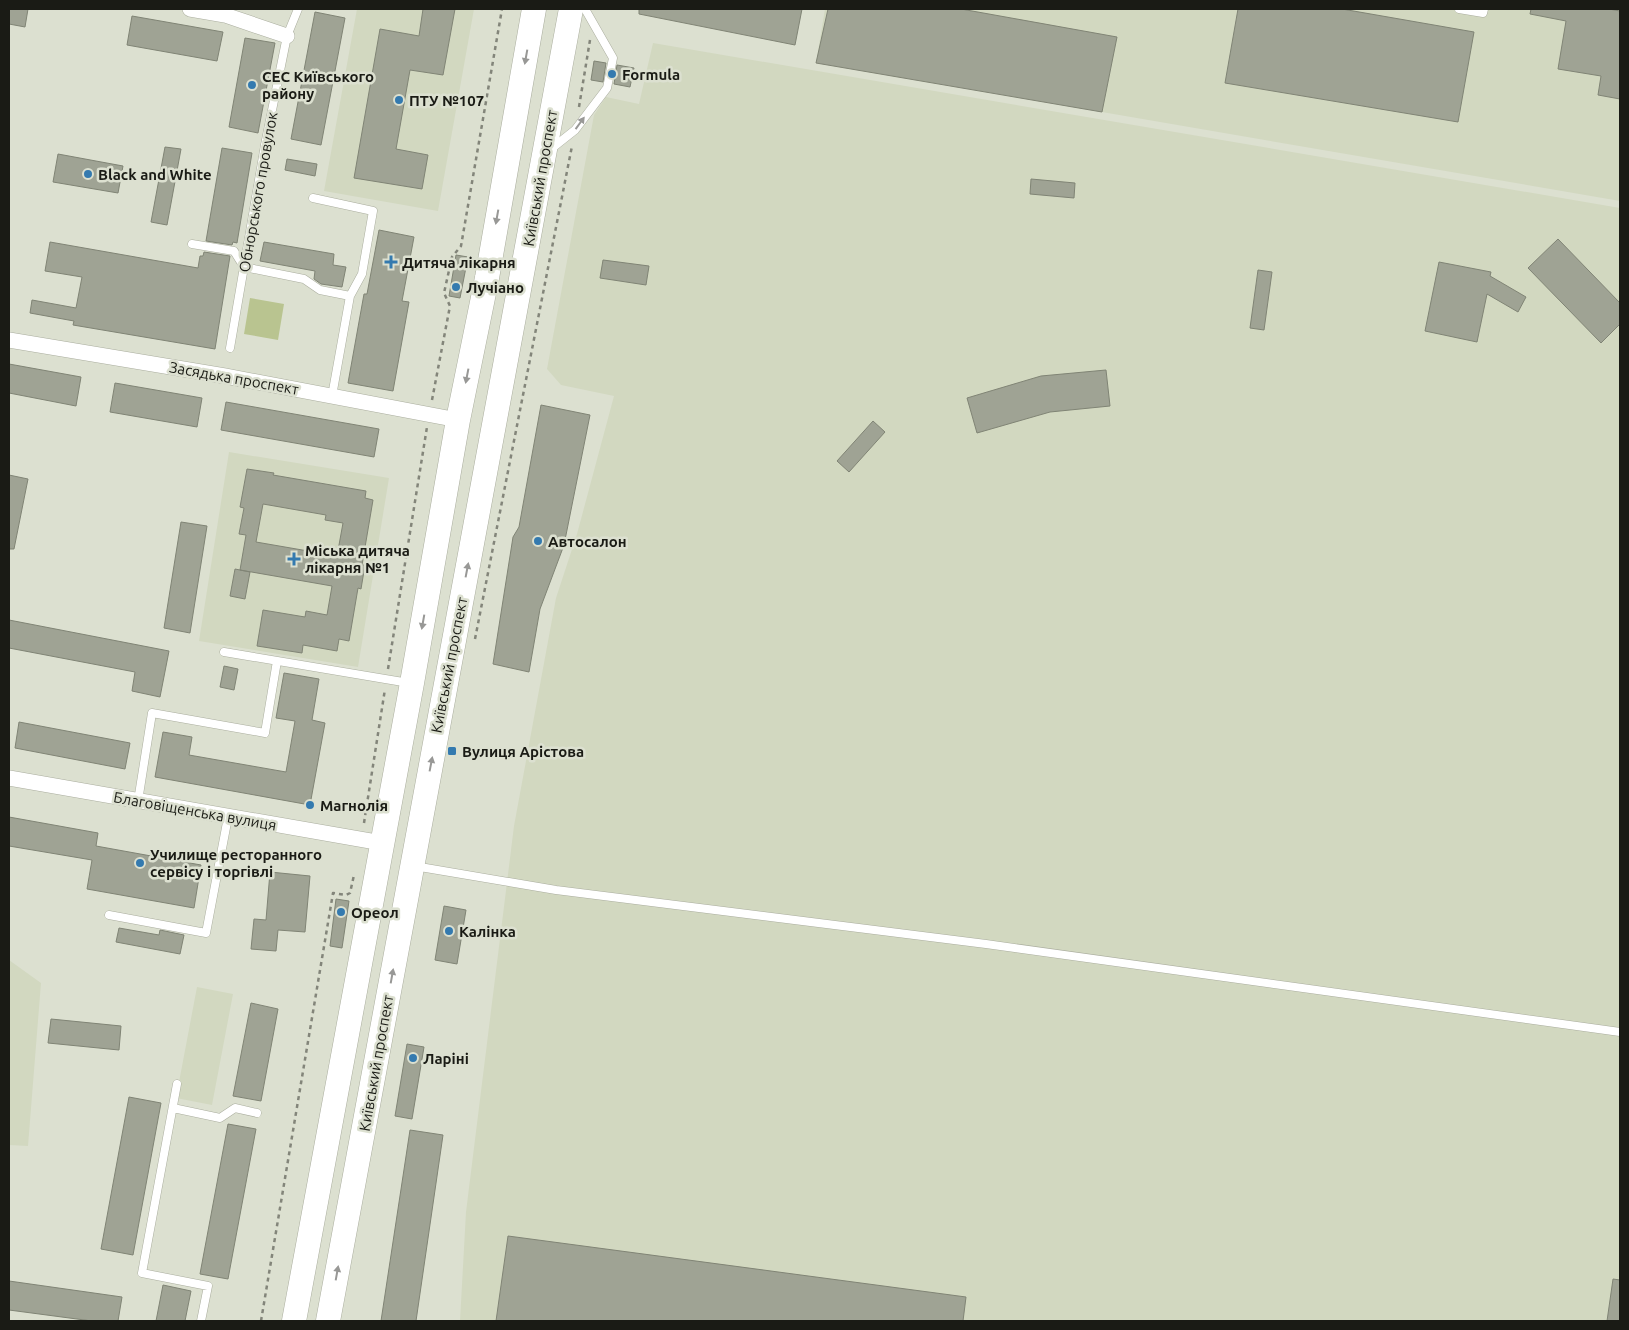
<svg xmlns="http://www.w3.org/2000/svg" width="1629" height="1330" viewBox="0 0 1629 1330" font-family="Ubuntu,sans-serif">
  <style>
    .built { fill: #d2d8c0 }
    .green { fill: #b9c490 }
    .building { fill: #9fa394; stroke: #808475; fill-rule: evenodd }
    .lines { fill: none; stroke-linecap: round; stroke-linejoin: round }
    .service-casing { stroke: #aaad9e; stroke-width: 9 }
    .minor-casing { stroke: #aaad9e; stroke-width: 16 }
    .primary-casing { stroke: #aaad9e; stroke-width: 25 }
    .path { stroke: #83857a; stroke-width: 2.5; stroke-dasharray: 4 4; stroke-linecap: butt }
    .service { stroke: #fff; stroke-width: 8 }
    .minor { stroke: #fff; stroke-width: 15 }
    .primary { stroke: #fff; stroke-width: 24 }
    .oneway { fill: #989896 }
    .poi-dot { fill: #347aaf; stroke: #dce0d0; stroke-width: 2 }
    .labels { text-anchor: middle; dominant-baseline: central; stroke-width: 5; stroke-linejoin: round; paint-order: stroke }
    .poi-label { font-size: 15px; font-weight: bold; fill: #1a1b15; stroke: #dce0d0; text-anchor: start }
    .street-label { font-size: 15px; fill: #1a1b15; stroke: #dce0d0 }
  </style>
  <rect width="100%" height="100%" fill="#dce0d0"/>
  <!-- built -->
  <path class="built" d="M357,9H474L438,211L324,191Z
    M825,9H1620V201L816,63Z
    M653,43L1620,208V1321H460L466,1212L514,826L556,598L577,534L614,396L561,385L547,369L594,115L606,97L639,104Z
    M229,452L389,478L358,667L199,641Z
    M9,960L41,983L28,1146L9,1145Z
    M197,987L233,994L212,1105L176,1098Z"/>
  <!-- green -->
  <path class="green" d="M250,298L284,304L278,340L244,334Z"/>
  <!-- building -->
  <path class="building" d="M9,9H28L25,27L9,24Z
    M423,9H455L443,75L410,70L396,149L428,155L422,189L354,178L380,29L419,36Z
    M639,9H802L795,45L639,14Z
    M828,9H961L1117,37L1102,112L816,63Z
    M1238,9H1342L1474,32L1458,122L1225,83Z
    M1531,9H1609L1620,11V99L1598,95L1601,76L1558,69L1566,21L1530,14Z
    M315,12L345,18L321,145L291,139Z
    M132,16L223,32L217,61L127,45Z
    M245,38L275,43L258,133L229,127Z
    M594,61L606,63L603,82L591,80Z
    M617,65L634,68L630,87L614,84Z
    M165,147L181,149L167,225L151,222Z
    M222,148L252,153L237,243L233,242L232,245L206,241Z
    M58,154L123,166L118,193L53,182Z
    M287,159L317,164L315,176L285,170Z
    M1031,179L1075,183L1074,198L1030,194Z
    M379,230L414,237L402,301L409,302L393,391L348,383L364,294H367Z
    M1558,239L1620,303V324L1601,343L1528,268Z
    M50,242L198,268L200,256H203L204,252L230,256L215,349L73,325L74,321L30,313L32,300L76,308L82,277L45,271Z
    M264,242L334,254L333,265L346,267L342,287L321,284L314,279L315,271L260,261Z
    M456,255L468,257L460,298L449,296Z
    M603,260L649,266L646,285L600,278Z
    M1439,262L1491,272L1490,276L1526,297L1518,312L1487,294L1477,342L1425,331Z
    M1258,270L1272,272L1264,330L1250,328Z
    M9,364L81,377L76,406L9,393Z
    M1106,370L1110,406L1050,412L977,433L967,398L1041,376Z
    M115,383L202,398L197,427L110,412Z
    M226,402L379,429L374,457L221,430Z
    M541,405L590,415L564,545L540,609L529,672L493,664L513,537L519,527Z
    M873,421L885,432L849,472L837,461Z
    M247,469L274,473L273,475L366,491L365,498L373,500L362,565H365L361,589L358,588L349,641L339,639L337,651L303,645L302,653L257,646L263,610L305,617L306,611L327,615L332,586L240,570L246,535L239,534L244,508L240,507ZM263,504L326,515L325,520L343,523L337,556L256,542Z
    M9,475L28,479L14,549H9Z
    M181,522L207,526L190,633L164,628Z
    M235,569L250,572L245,599L230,596Z
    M9,620L169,651L160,697L132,691L135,672L9,648Z
    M224,666L238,669L234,690L220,687Z
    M284,673L319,679L312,720L325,723L310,805L155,777L163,732L192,737L189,755L286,772L295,721L276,718Z
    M19,722L130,743L125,769L15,748Z
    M9,817L98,833L96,846L201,865L194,908L87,889L92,860L9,846Z
    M270,872L310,876L305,932L278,930L276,951L251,949L254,919L266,920Z
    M336,899L349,901L342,948L330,946Z
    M444,906L466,910L457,964L435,960Z
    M119,928L159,935L160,930L184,935L180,954L116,942Z
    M251,1003L278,1009L261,1101L233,1096Z
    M51,1019L121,1026L119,1050L48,1043Z
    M407,1044L424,1047L412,1119L395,1116Z
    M129,1097L161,1103L133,1255L101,1249Z
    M228,1124L256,1129L228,1279L200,1274Z
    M410,1130L443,1135L416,1321H381Z
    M508,1236L966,1297L963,1321H496Z
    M1613,1279L1620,1280V1321H1607Z
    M9,1281L122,1297L118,1321H92L9,1310Z
    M163,1285L191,1291L185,1321H156Z"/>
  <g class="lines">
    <defs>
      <path id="service" d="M1459,9L1483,13L1484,9
        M551,149L575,130L607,88L613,58L585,9
        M313,198L373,211L362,274L350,296
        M192,244L234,251L244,267L304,279L320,290L350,296L332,396
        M230,348L265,145L287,36L298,9
        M224,652L409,683
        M138,801L152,713L265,733L277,661
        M414,866L556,890L986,944L1620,1032
        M109,915L206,933L228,817
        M177,1084L142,1273L208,1286L201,1321
        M173,1108L220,1118L235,1108L257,1113"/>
      <path id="minor" d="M190,9L225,15L287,36
        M9,340L225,376L458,420
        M9,778L382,843"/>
      <path id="primary" d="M294,1321L412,683L458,420L487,278L534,9
        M328,1321L571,9"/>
    </defs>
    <!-- service casing -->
    <use href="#service" class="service-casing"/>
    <!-- minor casing -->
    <use href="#minor" class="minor-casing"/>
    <!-- primary casing -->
    <use href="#primary" class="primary-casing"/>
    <!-- path -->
    <path class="path" d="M579,107L590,40
      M432,400L450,306L444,293L452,257L461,246L502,9
      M475,639L572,146
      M388,669L427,427
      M364,823L385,689
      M261,1321L333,893L346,895L350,893L354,875"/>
    <!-- service -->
    <use href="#service" class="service"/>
    <!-- minor -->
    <use href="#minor" class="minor"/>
    <!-- primary -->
    <use href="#primary" class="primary"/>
  </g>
  <!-- one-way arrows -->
  <defs><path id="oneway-solid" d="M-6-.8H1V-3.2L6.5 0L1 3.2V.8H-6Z" transform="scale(1.25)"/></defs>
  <g class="oneway">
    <use href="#oneway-solid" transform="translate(526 57) rotate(100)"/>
    <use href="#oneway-solid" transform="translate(580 123) rotate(-54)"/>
    <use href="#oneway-solid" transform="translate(497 217) rotate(100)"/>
    <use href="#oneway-solid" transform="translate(467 376) rotate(101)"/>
    <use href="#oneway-solid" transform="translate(467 570) rotate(-79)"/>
    <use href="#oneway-solid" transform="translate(423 622) rotate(100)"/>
    <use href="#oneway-solid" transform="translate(431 764) rotate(-79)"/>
    <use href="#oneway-solid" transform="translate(392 976) rotate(-80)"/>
    <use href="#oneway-solid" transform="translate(337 1273) rotate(-80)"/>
  </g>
  <!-- markers -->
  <g class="poi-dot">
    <circle cx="612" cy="74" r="5"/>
    <circle cx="252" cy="85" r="5"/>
    <circle cx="399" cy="100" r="5"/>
    <circle cx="88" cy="174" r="5"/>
    <path d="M388.5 254.5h5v5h5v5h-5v5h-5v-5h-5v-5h5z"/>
    <circle cx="456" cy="287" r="5"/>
    <circle cx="538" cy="541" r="5"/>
    <path d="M291.5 551.5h5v5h5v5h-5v5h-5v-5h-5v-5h5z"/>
    <rect x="447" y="746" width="10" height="10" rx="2.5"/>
    <circle cx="310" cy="805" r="5"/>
    <circle cx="140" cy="863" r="5"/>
    <circle cx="341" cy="912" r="5"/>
    <circle cx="449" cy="931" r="5"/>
    <circle cx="413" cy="1058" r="5"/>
  </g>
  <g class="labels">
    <!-- poi labels -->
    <g class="poi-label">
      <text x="622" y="74">Formula</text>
      <text x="262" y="76">СЕС Київського<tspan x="262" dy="17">району</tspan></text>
      <text x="409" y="100">ПТУ №107</text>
      <text x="98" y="174">Black and White</text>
      <text x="402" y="262">Дитяча лікарня</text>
      <text x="466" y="287">Лучіано</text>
      <text x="548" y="541">Автосалон</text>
      <text x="305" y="550">Міська дитяча<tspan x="305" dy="17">лікарня №1</tspan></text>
      <text x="462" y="751">Вулиця Арістова</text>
      <text x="320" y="805">Магнолія</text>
      <text x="150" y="854">Училище ресторанного<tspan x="150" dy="17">сервісу і торгівлі</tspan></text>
      <text x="351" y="912">Ореол</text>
      <text x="459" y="931">Калінка</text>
      <text x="423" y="1058">Ларіні</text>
    </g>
    <!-- street labels -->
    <g class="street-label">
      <text transform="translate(540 178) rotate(-80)">Київський проспект</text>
      <text transform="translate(258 192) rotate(-80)">Обнорського провулок</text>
      <text transform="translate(234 378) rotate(10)">Засядька проспект</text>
      <text transform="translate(449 665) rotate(-79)">Київський проспект</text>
      <text transform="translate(195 811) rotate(10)">Благовіщенська вулиця</text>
      <text transform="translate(376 1063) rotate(-80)">Київський проспект</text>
    </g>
  </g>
  <!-- border -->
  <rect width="1629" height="1330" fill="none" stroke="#1a1b15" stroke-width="20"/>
</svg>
